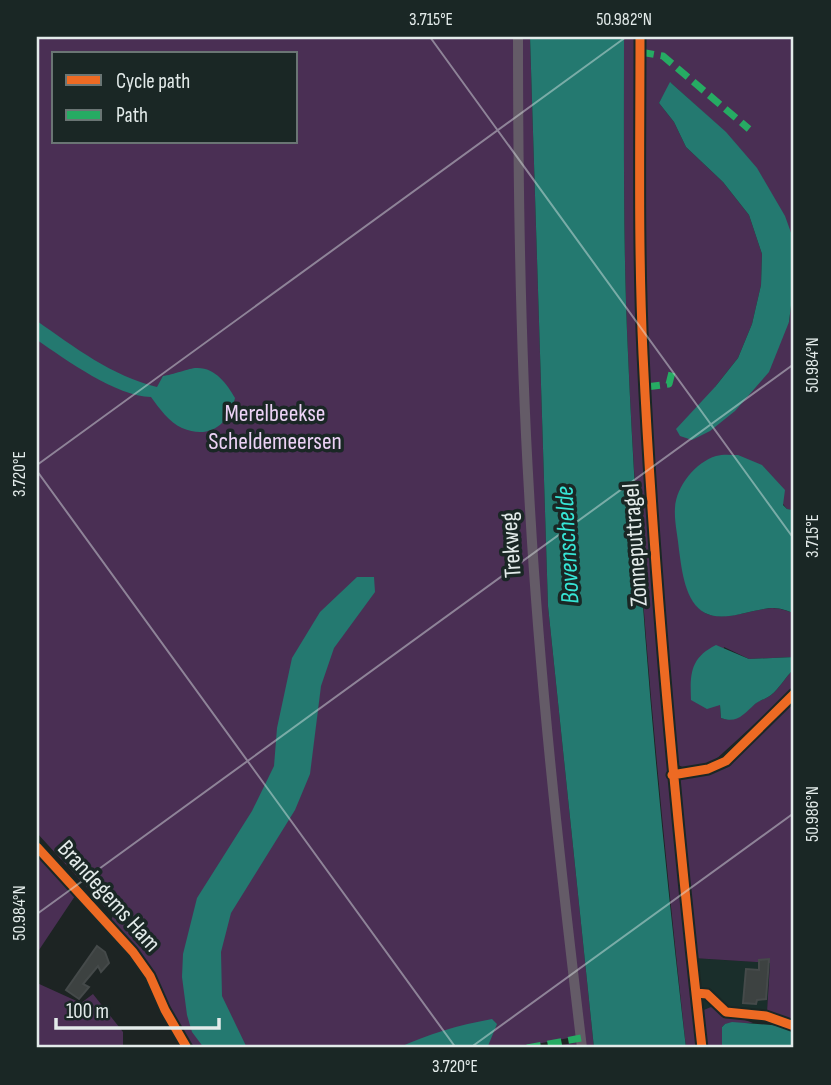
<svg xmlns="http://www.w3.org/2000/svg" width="831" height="1085" viewBox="0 0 831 1085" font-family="'Sofia Sans Condensed',sans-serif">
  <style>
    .built { fill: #1a2e2b }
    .green { fill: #4a2f54; fill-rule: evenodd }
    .water { fill: #247970 }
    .building { fill: #3d4241; stroke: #454a4a; stroke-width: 2 }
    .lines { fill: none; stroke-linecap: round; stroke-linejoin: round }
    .minor { stroke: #645b67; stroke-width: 10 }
    .quiet { stroke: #26ab63; stroke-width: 7; stroke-dasharray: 14 7; stroke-linecap: butt }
    .cycleway-casing { stroke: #1a2725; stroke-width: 13 }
    .cycleway { stroke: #ed6a23; stroke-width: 9 }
    .ticks { fill: none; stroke: #e3ebea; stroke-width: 2; stroke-opacity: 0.45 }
    .labels { text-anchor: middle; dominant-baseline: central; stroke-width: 7; stroke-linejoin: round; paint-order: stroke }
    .park-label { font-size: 24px; fill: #ecd2f5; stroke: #1a2725 }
    .street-label { font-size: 24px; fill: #e3ebea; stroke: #1a2725 }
    .water-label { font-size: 26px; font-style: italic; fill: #36e5d5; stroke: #1a2725 }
    .neatline { fill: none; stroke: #e3ebea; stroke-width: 2.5 }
    .ticks-label { font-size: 18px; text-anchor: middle; fill: #e3ebea }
  </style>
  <rect width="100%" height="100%" fill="#1d2423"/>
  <!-- built -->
  <path class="built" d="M692,958L770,963L767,1012L698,1013Z"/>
  <!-- green -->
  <path class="green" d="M37,37H530L548,606L594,1048H541L574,1043V1037L515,1048H190L110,922L113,916L37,833ZM54,54H296V142H54Z
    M624,37H794V241C765,167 728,134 671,83L659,103L674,122L686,147L723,182L749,215L762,254L761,285L752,324L738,358L715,387L789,322L794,281V510L787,509L783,504L686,585C690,596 695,607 705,613C724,622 752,609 772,608C780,608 787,611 794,613V657L749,659L724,647L717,704L720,705L721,718C735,723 745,712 756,703C760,700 766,699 771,695C780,688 785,677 794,669V688L714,761L687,769L678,765L680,779L713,772L723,766L794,700V1022L767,1012L770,963L693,958L699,1012L711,1007L753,1023L725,1024L722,1027V1045L726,1048H686C661,817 638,586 628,354C623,248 624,142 624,37Z
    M37,854L75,896L37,953Z
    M37,983L81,1003L93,994L123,1032V1048H37Z"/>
  <!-- water -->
  <path class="water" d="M530,37H624C624,142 623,248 628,354C638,586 659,818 686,1048H594L548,606Z
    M670,82L726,132L757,168L785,216L794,241V281L789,322L769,372L735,411L710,431L692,440L680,436L676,429L715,387L738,358L752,324L761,285L762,254L749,215L723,182L686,147L674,122L659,103Z
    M37,321C74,347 112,376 157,387L163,376C172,375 190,368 196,368C215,367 227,384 235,398C229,424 210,440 182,428C169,422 159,408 151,397C117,397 65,359 37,340Z
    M738,455L762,465L785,490L783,505L787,509L794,510V613C788,611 780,608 774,608C753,608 725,623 705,613C685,602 682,571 679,550C678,537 674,521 675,508C676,486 696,462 716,456C723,454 731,455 738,455Z
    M357,577H374L375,592L334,648L321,686L310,774L295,810L231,913L221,952L222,996L247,1048H204L192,1032L187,1015L182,977L183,954L197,898L252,811L274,766L277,728L292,658L320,612Z
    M716,645L749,659L794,657V669C785,677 780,688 771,695C766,699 760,700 755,704C744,714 737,724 721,718L720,705L707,709L691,700C690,674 690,658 716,645Z
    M492,1019L497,1024L488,1046L482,1048H398C428,1034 459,1025 492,1019Z
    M732,1022L783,1026L793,1030L794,1048H726L722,1045V1027L725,1024Z"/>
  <!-- building -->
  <path class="building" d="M97,946L105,952L109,963L101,972L98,966L83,984L89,987L79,999L66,990Z
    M769,959L766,999L757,1000L756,1004L743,1003L746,969L759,970V960Z"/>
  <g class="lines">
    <!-- minor -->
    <path class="minor" d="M518,37C518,188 520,340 529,491C539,677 560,863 582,1048
      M640,37C640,142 638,248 643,354C654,586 676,817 702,1048
      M37,847L133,952L150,976L165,1010L187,1048
      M712,1000L726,1012L766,1016L794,1026"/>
    <!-- quiet -->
    <path class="quiet" d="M640,52L663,56L749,129
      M646,387L669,384L673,368
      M527,1048L581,1038"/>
    <defs>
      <path id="cycleway" d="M640,37C640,142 638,248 643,354C654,586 676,817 702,1048
        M672,775L708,769L726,761L794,694
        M37,847L133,952L150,976L165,1010L187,1048
        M696,993L707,994L726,1012L766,1016L794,1026"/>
    </defs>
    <!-- cycleway casing -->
    <use href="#cycleway" class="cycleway-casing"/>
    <!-- cycleway -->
    <use href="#cycleway" class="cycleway"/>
  </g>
  <!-- ticks -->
  <path class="ticks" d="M430,37L794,539M37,465L626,37M37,471L456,1048M37,914L794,364M470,1048L794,813"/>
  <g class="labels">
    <!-- park labels -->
    <g class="park-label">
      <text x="275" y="413">Merelbeekse<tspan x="275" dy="28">Scheldemeersen</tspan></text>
    </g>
    <!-- street labels -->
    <g class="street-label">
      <text transform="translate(511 545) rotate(-94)">Trekweg</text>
      <text transform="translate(635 545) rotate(-94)">Zonneputtragel</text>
      <text transform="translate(109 896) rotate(48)">Brandegems Ham</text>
    </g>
    <!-- water labels -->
    <g class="water-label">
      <text transform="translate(568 545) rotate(-93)">Bovenschelde</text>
    </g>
  </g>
  <!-- border -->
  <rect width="831" height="1085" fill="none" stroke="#1a2725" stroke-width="77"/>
  <!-- legend -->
  <rect x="52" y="52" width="245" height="91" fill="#1a2725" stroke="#6a7574" stroke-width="2"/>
  <rect x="66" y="75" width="35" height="10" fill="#ed6a23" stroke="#6a7574" stroke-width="2"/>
  <text x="116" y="88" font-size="21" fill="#e3ebea">Cycle path</text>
  <rect x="66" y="110" width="35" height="10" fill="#26ab63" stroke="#6a7574" stroke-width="2"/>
  <text x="116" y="122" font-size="21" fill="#e3ebea">Path</text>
  <!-- scale -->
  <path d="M56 1018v10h163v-10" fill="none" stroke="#e3ebea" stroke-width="3.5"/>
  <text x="66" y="1018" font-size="21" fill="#e3ebea" stroke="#1a2725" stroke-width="5" paint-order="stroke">100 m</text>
  <rect x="38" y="38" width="754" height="1008" class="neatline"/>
  <g class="ticks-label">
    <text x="431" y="25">3.715°E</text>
    <text x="624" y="25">50.982°N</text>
    <text transform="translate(812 365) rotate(-90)" y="6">50.984°N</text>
    <text transform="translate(19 474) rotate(-90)" y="6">3.720°E</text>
    <text transform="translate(812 536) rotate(-90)" y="6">3.715°E</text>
    <text transform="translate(812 814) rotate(-90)" y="6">50.986°N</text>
    <text transform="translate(19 913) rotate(-90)" y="6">50.984°N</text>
    <text x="455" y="1072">3.720°E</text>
  </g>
</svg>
